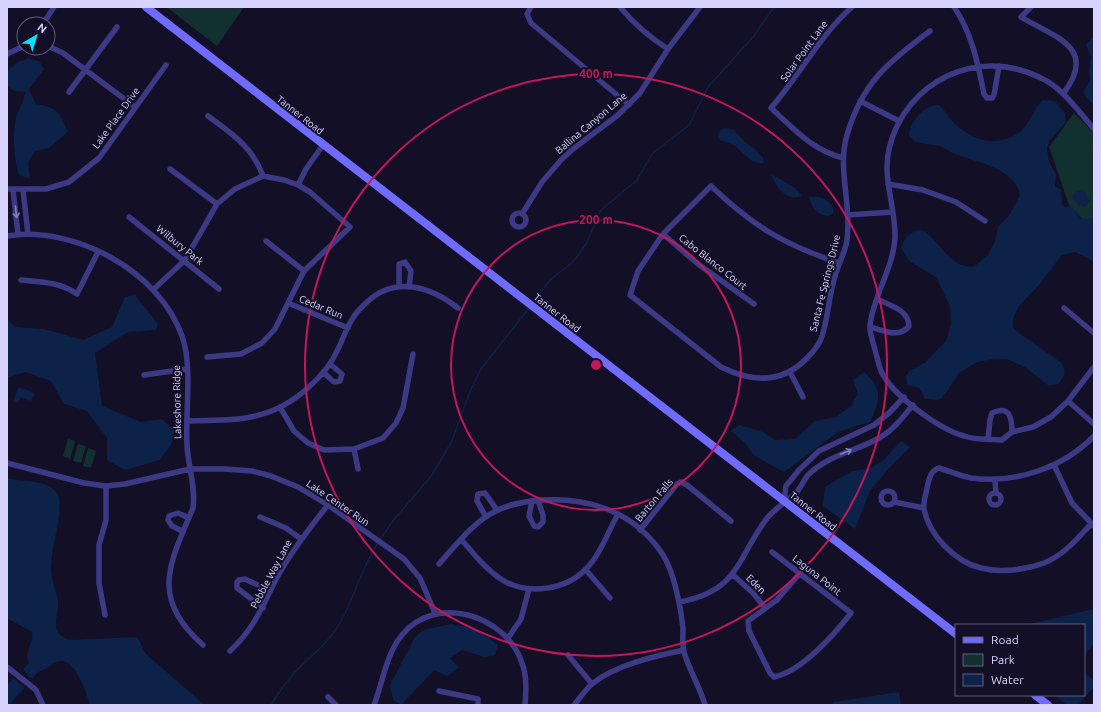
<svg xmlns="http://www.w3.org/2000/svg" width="1101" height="712" viewBox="0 0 1101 712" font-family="Ubuntu,sans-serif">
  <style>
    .green { fill: #12302f }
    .water { fill: #0c2248 }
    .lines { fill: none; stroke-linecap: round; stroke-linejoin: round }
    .stream { stroke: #0c2248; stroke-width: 1.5 }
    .street { stroke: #3d3a85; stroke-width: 5.5 }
    .secondary { stroke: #6f6bff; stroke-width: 8 }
    .oneway { stroke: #837fbc }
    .ring { fill: none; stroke: #c2185b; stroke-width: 2 }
    .labels { text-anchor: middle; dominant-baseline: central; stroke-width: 4; stroke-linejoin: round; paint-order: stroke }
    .street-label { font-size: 10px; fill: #d9d4ff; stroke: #130f26 }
    .centre { fill: #c2185b; stroke: #130f26; stroke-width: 2 }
    .ring-label { font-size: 12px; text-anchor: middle; font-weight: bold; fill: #c2185b; stroke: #130f26; stroke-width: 4; stroke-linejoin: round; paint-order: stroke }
  </style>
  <rect width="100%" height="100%" fill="#130f26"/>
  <!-- green -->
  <path class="green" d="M166,7H244L217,46Z
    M1074,113L1094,133V219H1083L1070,208L1049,147Z
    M68,439L75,441L70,459L63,456Z
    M78,444L86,446L81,463L73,461Z
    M88,448L96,451L91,468L83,466Z"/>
  <!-- water -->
  <path class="water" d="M1094,35V105L1085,96L1084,91L1090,80L1089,71L1091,57L1086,45Z
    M29,58L40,62L44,69L29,89L36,104C59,108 59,112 68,132L49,148L35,151L28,162L30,179L19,175C14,160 12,134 16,119C18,109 24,103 25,92L14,91L7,86V71L18,62Z
    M1043,100L1055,101L1065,114L1066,122L1049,141L1047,149L1049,162L1056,174L1055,186L1061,190L1062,204L1065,207L1070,206L1078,213L1080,218L1084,219L1094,218V263L1088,258L1075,252L1062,255L1039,285L1019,306L1013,318V327L1016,331L1062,363C1067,372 1064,377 1058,384L1049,386L1025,367L1007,359H993L977,362L959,373L942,398L937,400L925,399L919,388L907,385L906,376L909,371L925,363L946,341L951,324L950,306L936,277L909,261L901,248C904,238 911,230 922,230C940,240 951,271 975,266L988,255L995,241L998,227L1010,214L1020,195C1015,168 976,162 955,154C949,152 945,147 939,146C931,144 922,144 914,141L909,135C910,122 924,105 938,105C944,108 947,116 952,121C970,139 992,149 1017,134C1030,127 1033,107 1043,100Z
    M726,128L734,130L744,141L757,151L763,158L764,164L752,161L734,145L720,140L718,137L719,131Z
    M771,174L795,188L802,196L793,198C781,194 775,185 771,174Z
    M1077,190L1086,193L1087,197L1090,201L1085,207L1081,205L1079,206L1072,197Z
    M809,197C819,195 827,199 833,207V214L828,216C817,215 812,208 809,197Z
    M135,295L158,324L156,330L128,332L95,353L102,406L141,422L162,419L175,431L171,445L160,460L125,470L107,460V438L87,411L64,404L51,381L25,372L7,378V305L8,320L15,327L44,329L83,340L112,327L125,297Z
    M864,372C884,391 880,400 870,422L838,432L784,472L753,455L746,444L731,431L739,425L763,432L775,440L795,439L815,421L836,417L851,406L858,394L853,380Z
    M19,387L35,393L31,401L21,397L18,403L13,401Z
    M901,441L910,447L889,468L870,491L855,529L823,506L825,487L852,471L869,469L884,460Z
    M7,478C24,483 51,478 59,497C62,516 52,545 51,565C50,577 56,589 58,601C59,619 47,631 70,640L136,637C142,641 141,649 148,656L205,705H90C87,694 75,659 61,661C55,661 52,665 47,668C39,673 40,669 33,678L29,677L23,669L29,663C23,653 34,644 32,632L7,618Z
    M1094,609V643L1084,656V625H1025Z
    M451,624L474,628L498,645L495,655L485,657L462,650L450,658L459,668L447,676L434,670L401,705L393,700L390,685L415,637L423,630Z
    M1084,673L1094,680V687L1078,705H1067L1054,695H1084Z
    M13,678L24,688L9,705H7V686Z
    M899,692L901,705H831L834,702Z"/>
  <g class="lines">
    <!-- stream -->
    <path class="stream" d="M532,303L551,279L573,262L586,244L601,210L637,180L652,154L689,125L708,87L753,37L774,7
      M380,540L392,522L432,475L452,441L469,394L481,369L529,308
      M271,705C279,692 288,679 299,668C309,658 322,648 331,636C353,608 358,572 378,543"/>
    <!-- street -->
    <path class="street" d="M531,7L527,14L531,23L629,105
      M620,7C634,24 649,37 668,49
      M954,7C972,33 978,64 984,94L987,98H992L994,95L999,66
      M1031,7L1021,17C1054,37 1099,47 1063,94
      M43,24L54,7
      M48,46L63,53L135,107
      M7,54L24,46
      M69,92L117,27
      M860,101L899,121
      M208,116C232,134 252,146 263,176
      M1094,129C1078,111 1063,88 1041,78C978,46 905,81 889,149C882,179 896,208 895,238C893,269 874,294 870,325C869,331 872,337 873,343C876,352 878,363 881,371C892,395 939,429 964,436C975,440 990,439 1002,440L1012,432L1033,427L1051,417L1068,401L1094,367
      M843,158C812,150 793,128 771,108C800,75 819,36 852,7
      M170,169L217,204
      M888,184L923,190L956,202L985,221
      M298,185L306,169L323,145
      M7,189H46L69,182L99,158L166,65
      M13,190L18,234
      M23,190L28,234
      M512 220a7 7 0 1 1 14 0a7 7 0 1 1-14 0Z
      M522,214L542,182L561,160L573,149L618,115L640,93L668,49L700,7
      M848,215L892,212
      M129,217L219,289
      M663,234L698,264L754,304
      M7,236C74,225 159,271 182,336C193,367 185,412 187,445C188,466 196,487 193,508C170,563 149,598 203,645
      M266,241L304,271
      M839,263C783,244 754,227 711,186L663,234L638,271L630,295L721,367C751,382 782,384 807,358C814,351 821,343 823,333C828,316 829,297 834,280C837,266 845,254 847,240C852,204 837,170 847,135C862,83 888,62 930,31
      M21,280C42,282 60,282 77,294L98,252
      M399,286V264L405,262L411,271L409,287
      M154,289L185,260L217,204L235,189L263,176L284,180L298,185L310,192L350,227L304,271L275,329L262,343L241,354L207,357
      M288,303L348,328
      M1064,308L1094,333
      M870,327C883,330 899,339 909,326C908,309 890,306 877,299
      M323,372L334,382L340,381L342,374L330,364
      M790,372L803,397
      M144,375L187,369
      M1068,401L1094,424
      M280,407L294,431L308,443L324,450L354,449L383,438L396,423L403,408L413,354
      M187,421C235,420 271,422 309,387C320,377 331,365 337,351C343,340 346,328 353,318C356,312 362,307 367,302C395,276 430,286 458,308
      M988,439L990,420L992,413C1010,405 1012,418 1012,432
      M354,449L358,469
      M7,463L84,483L106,486L125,484L190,469H225L252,471L271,476L298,487L328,505L404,559L420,578L435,613
      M1054,465L1072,503L1094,526
      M995,480L996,493
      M881 498a7 7 0 1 1 14 0a7 7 0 1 1-14 0Z
      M989 499a6 6 0 1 1 12 0a6 6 0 1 1-12 0Z
      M532,501L529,516L534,526L538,527L543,522V515L538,500
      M784,501L786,486L799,470L819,451L874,425L889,413L904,397
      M894,502L924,508
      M260,517L286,528L301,539
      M486,517L477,501L478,494L485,493L497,510
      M1091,524C1077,539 1064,555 1044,563C1025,570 1000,573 981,568C955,562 929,535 924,509C923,503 926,494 927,488C929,479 930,471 939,468C949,471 960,476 971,478C1015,484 1063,468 1094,436
      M640,530L677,484L681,482L687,485L731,521
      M182,531L172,526L168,520L169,516L178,513L189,518
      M461,539C474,554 487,571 504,581C529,595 566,590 586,569C600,555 608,532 618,514
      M772,552L851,613C834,635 802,671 774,677L770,673L749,631L748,621L777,600L800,573
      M439,564C456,545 473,522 496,511C507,505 519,503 531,501C583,495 633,509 663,555C674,572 681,608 683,628C683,635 682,644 684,652C689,670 700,687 705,705
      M586,570L610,598
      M732,574L753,593L765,608
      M680,602C741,590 736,558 768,517C777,507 787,501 796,493C801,488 803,481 808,475C828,455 857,451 881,437C894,429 903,417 913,405
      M263,608L237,588V582L239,580L245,579L270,591
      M105,615L99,583V545L106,520V486
      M508,638L521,619L529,589
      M230,651C257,626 263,603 280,572C294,548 311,526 328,505
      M568,655L592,684
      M7,667L36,690L43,705
      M439,691L478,699V705
      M328,697L336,705
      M374,705C383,682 386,654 402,635C436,593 506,615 522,663C527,676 526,691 525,705
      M574,705C580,698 585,690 592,684C615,665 655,656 684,650"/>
    <!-- secondary -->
    <path class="secondary" d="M146,7L956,634
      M1035,695L1048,705"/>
  </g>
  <!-- one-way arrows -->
  <defs><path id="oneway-shaft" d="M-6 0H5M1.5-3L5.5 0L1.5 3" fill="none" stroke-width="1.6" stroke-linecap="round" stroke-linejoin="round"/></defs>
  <g class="oneway">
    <use href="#oneway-shaft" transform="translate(16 212) rotate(84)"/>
    <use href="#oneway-shaft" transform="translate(846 452) rotate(-22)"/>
  </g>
  <!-- distance rings -->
  <g class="ring">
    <circle cx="596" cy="365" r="145"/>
    <circle cx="596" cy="365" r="291"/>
  </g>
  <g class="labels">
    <!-- street labels -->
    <g class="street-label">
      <text transform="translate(804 51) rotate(-54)">Solar Point Lane</text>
      <text transform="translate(300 115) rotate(38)">Tanner Road</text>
      <text transform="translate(116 118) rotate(-54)">Lake Place Drive</text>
      <text transform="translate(591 123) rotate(-40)">Ballina Canyon Lane</text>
      <text transform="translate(180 245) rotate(39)">Wilbury Park</text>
      <text transform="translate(713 262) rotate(38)">Cabo Blanco Court</text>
      <text transform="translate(825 283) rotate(-76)">Santa Fe Springs Drive</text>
      <text transform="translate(321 307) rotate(23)">Cedar Run</text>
      <text transform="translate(557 313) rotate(38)">Tanner Road</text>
      <text transform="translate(177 402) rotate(-91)">Lakeshore Ridge</text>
      <text transform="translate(654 500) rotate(-50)">Barton Falls</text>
      <text transform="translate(338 503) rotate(34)">Lake Center Run</text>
      <text transform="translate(813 511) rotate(38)">Tanner Road</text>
      <text transform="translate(271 574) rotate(-62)">Pebble Way Lane</text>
      <text transform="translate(817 575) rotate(38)">Laguna Point</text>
      <text transform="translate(756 584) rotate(45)">Eden</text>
    </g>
  </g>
  <circle cx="596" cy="365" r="6" class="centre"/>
  <g class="ring-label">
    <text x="596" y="78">400 m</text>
    <text x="596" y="224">200 m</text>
  </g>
  <!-- border -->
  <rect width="1101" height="712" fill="none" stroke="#d9d4ff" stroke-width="16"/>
  <!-- legend -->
  <rect x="955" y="624" width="130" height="72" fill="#130f26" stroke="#625e7d"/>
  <rect x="963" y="637" width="20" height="6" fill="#6f6bff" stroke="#625e7d"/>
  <text x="991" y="644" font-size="12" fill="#d9d4ff">Road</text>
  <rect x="963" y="654" width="20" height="12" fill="#12302f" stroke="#625e7d"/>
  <text x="991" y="664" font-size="12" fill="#d9d4ff">Park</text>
  <rect x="963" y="674" width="20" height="12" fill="#0c2248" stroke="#625e7d"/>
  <text x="991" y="684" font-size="12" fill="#d9d4ff">Water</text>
  <!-- north arrow -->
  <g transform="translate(36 36) rotate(38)"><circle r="19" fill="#130f26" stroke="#625e7d"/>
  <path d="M0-3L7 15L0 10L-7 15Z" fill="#00e5ff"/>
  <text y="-6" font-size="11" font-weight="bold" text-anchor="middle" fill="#d9d4ff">N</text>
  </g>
</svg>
